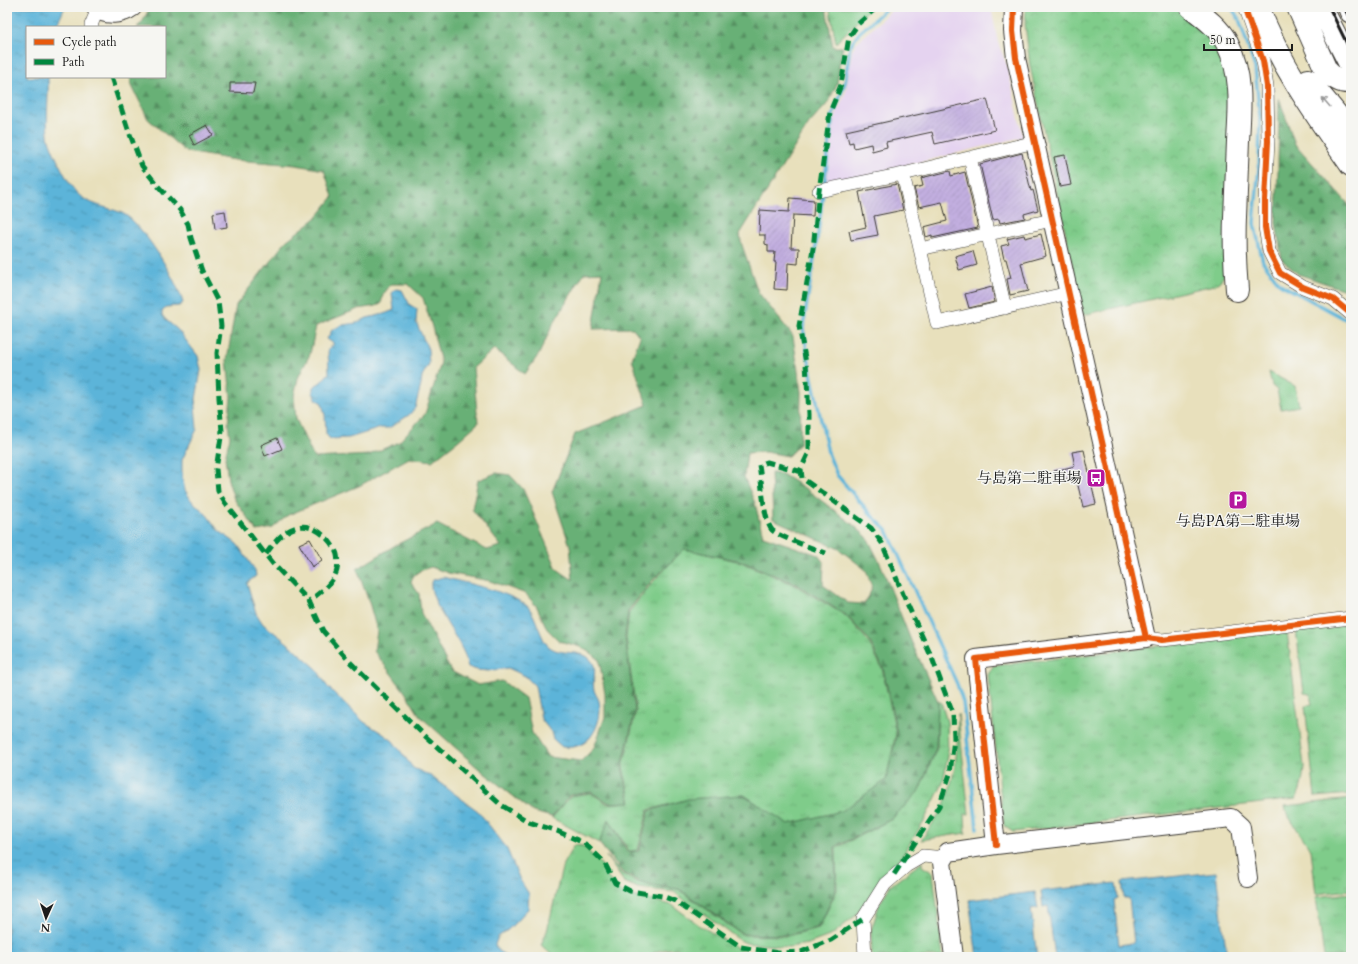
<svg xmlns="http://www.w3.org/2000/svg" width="1358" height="964" viewBox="0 0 1358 964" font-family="Cardo,'Noto Serif JP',serif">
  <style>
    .built { fill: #e5d3f0 }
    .grass { fill: url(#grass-tufts); stroke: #4e7453 }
    .forest { fill: url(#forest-firs); stroke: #426649; fill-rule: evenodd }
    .park { fill: url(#park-crowns); stroke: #4e7453 }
    .water { fill: url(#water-ripples); stroke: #3c687a }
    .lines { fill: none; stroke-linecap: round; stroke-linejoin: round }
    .stream { stroke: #5bb4d9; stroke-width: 3.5 }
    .building { fill: url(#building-hatch) }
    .street-casing { stroke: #3b3934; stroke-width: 14 }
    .secondary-casing { stroke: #3b3934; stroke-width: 20 }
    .highway-casing { stroke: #3b3934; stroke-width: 24 }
    .street { stroke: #fff; stroke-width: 13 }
    .secondary { stroke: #fff; stroke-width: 18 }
    .highway { stroke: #fff; stroke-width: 22 }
    .rail { stroke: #1c1c1c; stroke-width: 3 }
    .quiet { stroke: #00873e; stroke-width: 5; stroke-dasharray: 10 5; stroke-linecap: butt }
    .cycleway-casing { stroke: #f6f6f2; stroke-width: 8 }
    .cycleway { stroke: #e8590c; stroke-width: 6 }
    .oneway { stroke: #999 }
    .labels { text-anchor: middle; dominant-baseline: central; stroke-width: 3; stroke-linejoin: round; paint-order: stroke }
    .poi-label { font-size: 15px; fill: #1c1c1c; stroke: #f6f6f2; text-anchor: end }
  </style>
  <defs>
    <pattern id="grass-tufts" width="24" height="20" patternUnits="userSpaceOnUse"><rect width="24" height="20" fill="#7fcc8a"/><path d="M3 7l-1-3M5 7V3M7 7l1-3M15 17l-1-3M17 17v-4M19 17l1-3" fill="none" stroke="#6daf76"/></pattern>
    <pattern id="forest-firs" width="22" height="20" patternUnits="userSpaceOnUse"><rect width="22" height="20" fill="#67b076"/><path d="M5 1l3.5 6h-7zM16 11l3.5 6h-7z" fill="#548e60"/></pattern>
    <pattern id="park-crowns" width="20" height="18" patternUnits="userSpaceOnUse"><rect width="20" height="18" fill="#7fcc8a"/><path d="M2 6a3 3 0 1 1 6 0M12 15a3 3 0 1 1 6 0" fill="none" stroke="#6daf76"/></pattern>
    <pattern id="water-ripples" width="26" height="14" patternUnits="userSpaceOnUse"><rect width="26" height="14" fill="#5bb4d9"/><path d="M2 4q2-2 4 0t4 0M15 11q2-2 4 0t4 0" fill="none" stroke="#4a92af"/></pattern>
    <pattern id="building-hatch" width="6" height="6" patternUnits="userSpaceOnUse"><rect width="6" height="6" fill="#c2afe0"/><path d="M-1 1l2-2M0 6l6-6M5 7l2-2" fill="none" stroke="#a696c0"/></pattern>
  </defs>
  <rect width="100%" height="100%" fill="#f6f6f2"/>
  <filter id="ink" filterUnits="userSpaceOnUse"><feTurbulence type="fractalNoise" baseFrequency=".025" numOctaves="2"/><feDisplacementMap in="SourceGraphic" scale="8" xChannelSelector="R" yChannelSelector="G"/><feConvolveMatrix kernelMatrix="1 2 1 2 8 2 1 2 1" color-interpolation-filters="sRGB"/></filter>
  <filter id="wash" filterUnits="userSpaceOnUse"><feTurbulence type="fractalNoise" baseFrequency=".012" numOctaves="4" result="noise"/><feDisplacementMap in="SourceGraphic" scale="16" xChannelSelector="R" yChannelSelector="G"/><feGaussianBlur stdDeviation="0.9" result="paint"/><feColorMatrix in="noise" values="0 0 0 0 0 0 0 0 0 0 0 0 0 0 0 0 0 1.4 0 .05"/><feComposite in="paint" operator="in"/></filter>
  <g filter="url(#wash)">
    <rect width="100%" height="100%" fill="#e8e0bc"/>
    <!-- built -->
    <path class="built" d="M895,7H991L998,43L1007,65L1023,137L876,173L875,175L826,186L834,125L836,116L846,91L852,50L856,43Z"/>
    <!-- grass -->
    <path class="grass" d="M831,7H871L836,43L830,11Z
      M1269,372L1295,386L1299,406L1281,409L1277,390L1272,386Z
      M684,549L741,562L795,585L846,616L868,641L882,668L896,733L886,780L842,811L788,824L744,795L688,799L648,810L638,850L629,851L609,819L599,843L552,818L571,796L591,793L608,804L631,802L623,767L636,711L626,638L629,612L652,583Z
      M1351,624V794L1315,797L1305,706L1312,705L1310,694L1304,693L1296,630Z
      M1287,631L1304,766C1303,778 1302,788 1296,799L1013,832L1004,826L988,675L993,666Z
      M938,702H941L947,722L948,755L943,783L924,821L897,864L887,873L855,916L832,935L808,944L789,947L746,943L738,939L674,892L638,888L624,882L606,856L622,874L637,882L655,887L678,889L743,935L787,936L819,928L837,890L836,848L892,819L919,791L937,748Z
      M958,714L969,814H965L966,833L921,840C928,830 936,820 942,809C956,780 958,746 958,714Z
      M1351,799V890L1316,894L1311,850L1287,814L1285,806Z
      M574,845L583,846L601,864L607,877L623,894L672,905L699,925L746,953V957H688L677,948L666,949L654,952L652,957H554L541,945L547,931L563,864Z
      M922,862V866L933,873L943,957H872L871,931L879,905L890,886Z
      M1351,893V957H1324L1316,897Z"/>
    <!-- forest -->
    <path class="forest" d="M150,7H826L833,47H843L840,59L837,84L828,103L809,124L740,234L741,242L758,292L793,336L801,392L800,444L788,456L766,452L747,453L744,477L755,503L763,536L818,555L824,563L823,585L848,603L864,604L869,596L872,587L866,570L839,549L773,519L771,473L782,474L806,489L851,523L867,537L881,565L912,643L938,701L936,748L919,791L892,819L835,847L836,890L819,927L787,935L743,934L679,889L655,886L638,881L623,873L599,843L609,820L628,852L639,851L649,811L688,799L744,795L788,824L842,811L886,780L897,733L883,668L869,640L846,615L796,584L741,561L684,549L651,582L628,611L625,637L635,711L622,767L630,802L609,803L591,792L570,795L552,817L533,812L478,768L420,716L405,692L374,651L377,631L369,602L357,569L394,546L437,524L487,550L501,546L472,509L478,480L496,473L510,475L523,489L557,569L573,580L570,546L552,492L575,434L647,405L632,359L640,337L633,328L593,329L602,272L584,273L553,324L539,354L525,374L494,349L473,368L478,423L459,440L432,461L409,458L359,486L288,515L273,528L257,531L234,499L228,480L225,457L230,437L228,424L231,397L227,360L236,305L286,241L316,218L333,197L324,170L296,165L235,160L186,152L148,119L132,86L130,77H165V27H137L142,23ZM391,284H408L423,298L432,327L441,363L425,414L399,442L369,455L314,458L296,419L294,396L298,378L310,354L316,326L358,309L376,306L381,304L383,295ZM431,567L448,573L490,581L526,594L537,607L547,629L559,641L581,647L599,659L605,694V717L594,748L581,761L548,757L532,733L525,698L502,681L478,685L451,671L421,613L419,594L411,582C413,572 422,570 431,567Z
      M1279,98L1295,144L1351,207V292L1298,274L1282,260L1276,223L1278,171Z
      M676,950L685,957H654L655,954L667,951Z"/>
    <!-- park -->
    <path class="park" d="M1026,7H1174L1199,24L1221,46L1231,77L1229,262C1226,272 1224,280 1214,285L1083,315L1030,66L1025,24Z"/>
    <!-- water -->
    <path class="water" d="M7,7H65L56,27H27V77H48C49,96 46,115 48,135C49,145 68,184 76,192C87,205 108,207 122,213C142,222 178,282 183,303L179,306L166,307L162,312V315L166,320L178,330L198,356L201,370L195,405L197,429L182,460V477L185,490L191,500L207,515L218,530L237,544L255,570L256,576L247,583L256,613L263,624L284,640L316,668L327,686L335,694L364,722L382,733L393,741L413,768L429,775L478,811L506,847L520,880L529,894L528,909L509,929L498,937L496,942L495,945L498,951L509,957H7Z
      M396,289L402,290L410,305L417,309L416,322L428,349L429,364L422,376L421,385L415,408L409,415L389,428H381L349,438L330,439L326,434L325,415L322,403L317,400L313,393V387L321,382L329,373L328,349L334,344L327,339L332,330L342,325L357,323L367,318L384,314L394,310L392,293Z
      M443,577C471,585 502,589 526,605C533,609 540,634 545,642C557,660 583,645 593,663C597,671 592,682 594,690C595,694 598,697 599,701C603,717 594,742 577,746C573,748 567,747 562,747L553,739L551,732L541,719L535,686L525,676L508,668L488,671L477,670L468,667C466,661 465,654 462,649C454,632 429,600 431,582L433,580Z
      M1216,872L1227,957H1055L1048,906L1043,907L1041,891L1116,883L1118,898L1114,900L1119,945L1134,943L1129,898H1124L1122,882Z
      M1035,892L1038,908L1031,909L1037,957H977L969,900Z"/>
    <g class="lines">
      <!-- stream -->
      <path class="stream" d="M1231,7L1239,19L1255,68L1260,117L1259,166L1254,223L1263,262L1280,284L1347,320L1351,325
        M824,186L833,115L845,83L850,46L859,33L888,7
        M823,193L818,233L803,328L812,378L828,453L837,475L872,516L887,530L957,684L963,702L977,828"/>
    </g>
    <g id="blocks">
      <!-- building -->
      <path class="building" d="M230,83H255L253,93L230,92Z
        M987,99L995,130L935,144L932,132L886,142L887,147L872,151L871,144L854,148L853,142L849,143L846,131Z
        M207,125L213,135L194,145L189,135Z
        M1022,153L1031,191L1033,190L1038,210L1024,214L1025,218L1000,223L999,219L993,220L980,164Z
        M1065,155L1071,185L1060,187L1054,157Z
        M950,171L951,176L965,172L978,228L932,238V235L926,237L924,227L947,221L942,202L919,207L914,188L923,186L921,178Z
        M897,184L903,210L874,216L878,235L851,240L849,231L866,227L859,192Z
        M790,198L814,200L813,216L793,215L791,248H799L798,264L788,263L787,290L774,289L776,262H774L775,252H768V245L765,244V235H759L760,210L789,212Z
        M225,211L227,227L215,229L213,213Z
        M1041,234L1046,256L1021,263L1028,291L1010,295L1007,279L1011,278L1006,259H1004L1001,246L1009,244L1007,239L1024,235L1025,238Z
        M973,251L977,265L959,270L955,256Z
        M992,287L995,302L969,308L965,294Z
        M277,438L282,449L265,456L261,445Z
        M1084,450L1096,504L1083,507L1076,477L1056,481L1054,471L1075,466L1072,452Z
        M310,539L322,560L312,567L299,544Z"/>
    </g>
  </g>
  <g filter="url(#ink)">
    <use href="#blocks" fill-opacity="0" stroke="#3b3934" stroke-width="1"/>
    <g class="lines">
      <defs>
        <path id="street" d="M1244,7L1263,61L1267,86L1268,141L1265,200V227L1269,251L1280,273L1303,287L1333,299L1351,314
          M92,27L91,25L98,9
          M970,158L1005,308
          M903,174L937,323L1069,293
          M819,191L903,174L1035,142
          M920,249L1052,220
          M1146,638L1162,640L1351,618
          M865,957L863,919L885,884L906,866L923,856L945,858"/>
        <path id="secondary" d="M95,7C106,17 122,15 133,7
          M996,845L976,659L1146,638L1016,58L1013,31L1014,7
          M954,957L942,862L948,852L996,845L1231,818L1241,827L1248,878"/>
        <path id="highway" d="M1191,7C1204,17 1219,28 1227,43C1243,74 1240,108 1238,141C1237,167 1236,192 1235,217C1234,242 1235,266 1237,290
          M1258,7C1280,65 1316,115 1351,165
          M1298,7L1326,70C1333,78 1340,83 1351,82
          M1321,7L1351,66
          M1349,7L1351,12
          M1308,80L1351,132"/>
      </defs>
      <!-- street casing -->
      <use href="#street" class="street-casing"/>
      <!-- secondary casing -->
      <use href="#secondary" class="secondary-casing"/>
      <!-- highway casing -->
      <use href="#highway" class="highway-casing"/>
      <!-- street -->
      <use href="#street" class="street"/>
      <!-- secondary -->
      <use href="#secondary" class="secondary"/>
      <!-- highway -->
      <use href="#highway" class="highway"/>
      <!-- rail -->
      <path class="rail" d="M1329,7L1351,52
        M1344,7L1351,21"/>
      <!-- quiet -->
      <path class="quiet" d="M877,7L858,24L849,37L841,85L830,112L819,191L813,249L799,326L806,363L809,414V452L801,469L802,478L871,528L882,543L905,599L932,658L953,714L954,738L950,774L939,806L893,876
        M111,77L128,129L142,166L158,186L180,210L188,224L191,238L202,271L218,302L221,326L217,353L219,398L222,431L216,469L218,491L225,503L273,564L309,601L323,631L351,663L423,734L501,805L529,822L557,831L584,843L604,862L615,883L630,891L662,896L675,901L741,947L778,953L801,952L831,940L863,919
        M802,472L767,462L759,465C762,480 763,520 772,530C779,537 815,549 826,553
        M266,554C274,543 283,530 298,527C313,523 331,539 336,552C338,555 338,566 337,570C333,584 319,593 309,601"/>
      <defs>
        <path id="cycleway" d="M1014,7L1013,31L1016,58L1146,638
          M1244,7L1263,61L1267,86L1268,141L1265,200V227L1269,251L1280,273L1303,287L1333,299L1351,314
          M996,845L976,659L1146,638L1162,640L1351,618"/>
      </defs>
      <!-- cycleway casing -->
      <use href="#cycleway" class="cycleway-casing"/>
      <!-- cycleway -->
      <use href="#cycleway" class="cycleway"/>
    </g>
    <!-- one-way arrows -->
    <defs><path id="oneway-shaft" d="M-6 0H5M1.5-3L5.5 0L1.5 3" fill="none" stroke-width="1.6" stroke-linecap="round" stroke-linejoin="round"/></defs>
    <use class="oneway" href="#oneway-shaft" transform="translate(1326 102) rotate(-130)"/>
  </g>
  <!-- icons -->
  <defs>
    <symbol id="bus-square" viewBox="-11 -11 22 22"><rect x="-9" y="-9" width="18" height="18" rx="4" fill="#b5179e" stroke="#f6f6f2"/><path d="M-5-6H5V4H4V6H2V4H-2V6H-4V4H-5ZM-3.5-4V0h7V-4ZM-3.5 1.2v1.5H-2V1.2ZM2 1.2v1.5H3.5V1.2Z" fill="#fff"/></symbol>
    <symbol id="parking-square" viewBox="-11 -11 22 22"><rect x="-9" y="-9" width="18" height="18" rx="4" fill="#b5179e" stroke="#f6f6f2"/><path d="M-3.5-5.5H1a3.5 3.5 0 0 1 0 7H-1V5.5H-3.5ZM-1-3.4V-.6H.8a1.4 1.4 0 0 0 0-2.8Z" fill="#fff"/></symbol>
  </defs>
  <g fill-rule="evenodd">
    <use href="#bus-square" x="1085" y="467" width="22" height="22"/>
    <use href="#parking-square" x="1227" y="489" width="22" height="22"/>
  </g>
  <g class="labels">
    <!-- poi labels -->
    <g class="poi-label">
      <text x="1082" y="478">与島第二駐車場</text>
      <text x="1238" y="521" text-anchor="middle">与島PA第二駐車場</text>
    </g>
  </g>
  <!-- margin -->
  <rect width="1358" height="964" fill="none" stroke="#f6f6f2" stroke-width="24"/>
  <!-- legend -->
  <rect x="26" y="26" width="140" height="52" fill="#f6f6f2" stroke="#9f9f9c"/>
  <rect x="34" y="39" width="20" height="6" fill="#e8590c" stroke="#9f9f9c"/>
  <text x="62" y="46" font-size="12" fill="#1c1c1c">Cycle path</text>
  <rect x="34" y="59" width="20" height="6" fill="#00873e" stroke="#9f9f9c"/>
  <text x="62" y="66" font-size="12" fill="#1c1c1c">Path</text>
  <!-- north arrow -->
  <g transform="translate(46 918) rotate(183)" stroke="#f6f6f2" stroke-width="3" paint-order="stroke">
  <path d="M0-3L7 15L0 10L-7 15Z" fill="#1c1c1c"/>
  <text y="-6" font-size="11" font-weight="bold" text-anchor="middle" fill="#1c1c1c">N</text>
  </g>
  <!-- scale -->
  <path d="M1204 44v6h88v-6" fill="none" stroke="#1c1c1c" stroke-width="2"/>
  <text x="1210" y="44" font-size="12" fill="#1c1c1c" stroke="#f6f6f2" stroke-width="3" paint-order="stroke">50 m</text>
</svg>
